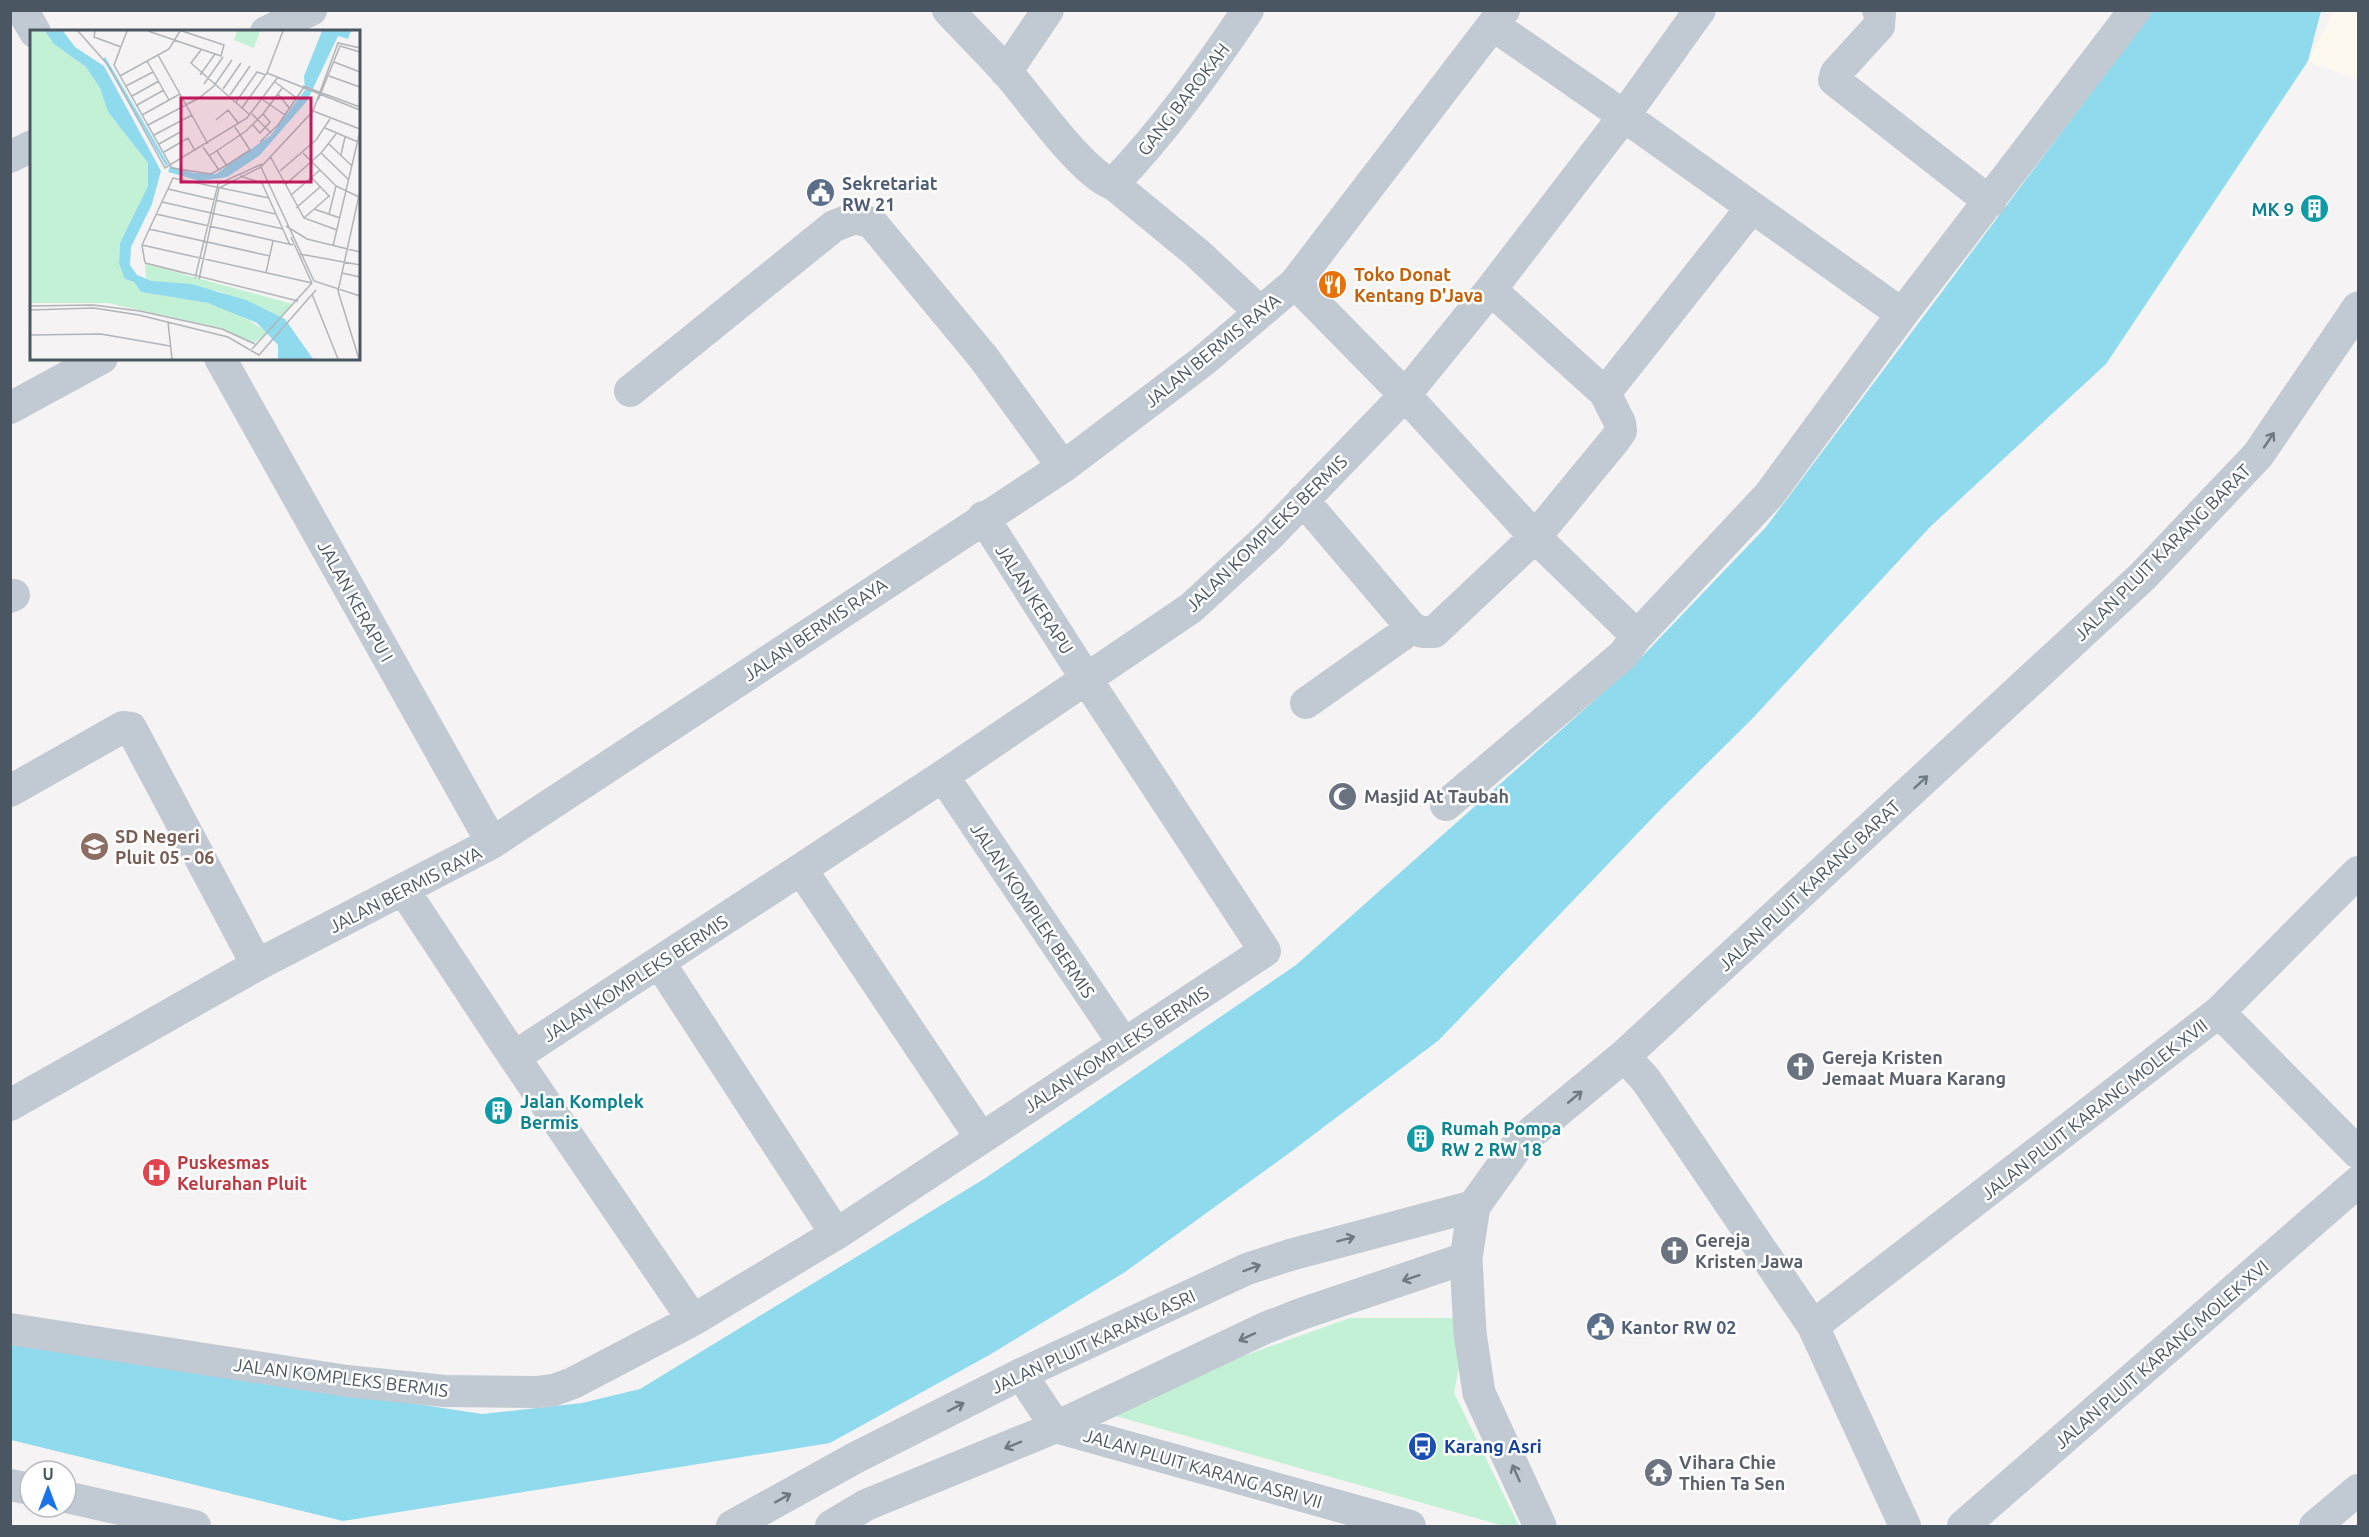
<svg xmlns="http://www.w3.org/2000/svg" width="2369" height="1537" viewBox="0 0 2369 1537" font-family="Ubuntu,sans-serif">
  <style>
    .commercial { fill: #fdf9ef }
    .green { fill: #c3f1d5 }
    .water { fill: #90daee }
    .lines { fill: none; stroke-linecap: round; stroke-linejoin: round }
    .minor { stroke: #c1cad2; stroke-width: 32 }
    .tertiary { stroke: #c1cad2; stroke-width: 33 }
    .oneway { stroke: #6e7983 }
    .labels { text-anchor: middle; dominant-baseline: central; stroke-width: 5; stroke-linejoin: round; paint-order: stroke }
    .street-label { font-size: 18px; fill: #4a5661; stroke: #fff }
    .service-label { font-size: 18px; font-weight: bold; fill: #4e5e75; stroke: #fff; text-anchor: start }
    .culture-label { font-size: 18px; font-weight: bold; fill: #0d838f; stroke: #fff; text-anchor: start }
    .food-label { font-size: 18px; font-weight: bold; fill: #c56008; stroke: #fff; text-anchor: start }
    .worship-label { font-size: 18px; font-weight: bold; fill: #5b616d; stroke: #fff; text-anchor: start }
    .education-label { font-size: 18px; font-weight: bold; fill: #785e54; stroke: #fff; text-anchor: start }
    .health-label { font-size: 18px; font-weight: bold; fill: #be3a42; stroke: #fff; text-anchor: start }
    .transit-label { font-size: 18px; font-weight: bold; fill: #164399; stroke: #fff; text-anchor: start }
    .inset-river { fill: none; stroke: #90daee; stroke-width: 3 }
    .inset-road { fill: none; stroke: #b1b4b9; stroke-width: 1.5 }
    .view { fill: #c2185b; fill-opacity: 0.15; stroke: #c2185b; stroke-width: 3 }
    .inset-edge { fill: none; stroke: #4a5661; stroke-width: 3 }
  </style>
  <rect width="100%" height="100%" fill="#f5f3f3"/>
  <!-- commercial -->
  <path class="commercial" d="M2334,11H2358V80L2308,61Z"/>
  <!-- green -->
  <path class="green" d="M1350,1318H1468L1454,1393L1519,1526H1504L1084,1407H1100Z"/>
  <!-- water -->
  <path class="water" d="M2152,11H2321L2308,61L2106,364L1930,527L1751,720L1658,812L1439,1040L1292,1151L1125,1272L991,1354L830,1443L343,1521L11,1440V1333L228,1375L482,1414L582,1403L640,1389L984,1179L1296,965L1633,666L1766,527Z"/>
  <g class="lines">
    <!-- minor -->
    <path class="minor" d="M22,10L35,32
      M948,10C967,31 987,50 1006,71C1029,97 1084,176 1113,184L1197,253L1260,312
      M1878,10L1880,13L1879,26L1836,73L1834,80L1990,202
      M1493,25L1624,116L1902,314
      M266,32L311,10
      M1006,72L1048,10
      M10,157L32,146
      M1113,184C1164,131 1207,71 1248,10
      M1295,283L1405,395L1535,537L1637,636
      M220,358L492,843
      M630,391L834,226L855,218L872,223L983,357L1063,467
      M1605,393L1752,207
      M10,408L102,358
      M1303,500L1412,628L1422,632H1434L1535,537L1614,441L1621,431L1620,423L1605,393L1500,298L1492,288L1624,116L1700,10
      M10,597L14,595
      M1306,703L1412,628
      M943,776L1124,1044
      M10,791L123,727L131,728L257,965
      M1446,805L1623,655L1637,636L1769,495L1902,314L2135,10
      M801,869L981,1138
      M403,889L506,1045L693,1320
      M659,962L836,1234
      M2219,1012L2358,1153
      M1624,1056L1646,1080L1813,1326L1905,1526
      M514,1057L943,776L1191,608L1269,536L1405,395L1492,288
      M10,1105L257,965L492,843L1063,467L1203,361L1295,283L1504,10
      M1813,1326L2219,1012L2358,872
      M10,1329L347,1381L445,1391L538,1392L554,1390L573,1383L693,1320L841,1231L1265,951L1087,680L983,517
      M1021,1374L1056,1427L1410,1526
      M10,1485L30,1489
      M66,1497L195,1526
      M732,1526L855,1458L1021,1374L1247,1269L1290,1255L1474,1206
      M831,1526L866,1505L1056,1427L1265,1328L1301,1314L1466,1258
      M1963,1526L2358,1182
      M2315,1526L2358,1490"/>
    <!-- tertiary -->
    <path class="tertiary" d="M1540,1526L1479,1393L1470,1333L1466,1258L1474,1206L1520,1142L1624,1056L2143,576L2258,455L2358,308"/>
  </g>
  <!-- one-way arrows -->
  <defs><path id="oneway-shaft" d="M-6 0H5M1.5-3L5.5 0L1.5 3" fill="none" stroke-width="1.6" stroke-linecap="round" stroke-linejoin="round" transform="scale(1.5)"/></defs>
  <g class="oneway">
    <use href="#oneway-shaft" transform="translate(2269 440) rotate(-56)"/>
    <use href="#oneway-shaft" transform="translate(1921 782) rotate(-43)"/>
    <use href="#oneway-shaft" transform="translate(1575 1097) rotate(-40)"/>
    <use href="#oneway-shaft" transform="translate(1346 1239) rotate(-15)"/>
    <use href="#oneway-shaft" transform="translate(1252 1268) rotate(-20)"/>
    <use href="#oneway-shaft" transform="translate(1411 1278) rotate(161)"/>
    <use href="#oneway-shaft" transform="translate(1247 1337) rotate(155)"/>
    <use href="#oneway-shaft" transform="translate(956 1407) rotate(-27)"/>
    <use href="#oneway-shaft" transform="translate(1013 1445) rotate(158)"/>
    <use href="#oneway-shaft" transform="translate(1516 1473) rotate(-114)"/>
    <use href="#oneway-shaft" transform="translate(783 1498) rotate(-29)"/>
  </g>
  <!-- icons -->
  <defs>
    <symbol id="civic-disc" viewBox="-11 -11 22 22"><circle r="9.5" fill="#5c6f8a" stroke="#fff"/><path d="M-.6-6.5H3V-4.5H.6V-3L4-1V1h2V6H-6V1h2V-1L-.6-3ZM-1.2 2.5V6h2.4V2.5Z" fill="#fff"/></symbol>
    <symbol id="building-disc" viewBox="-11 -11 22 22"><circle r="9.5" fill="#0f9aa8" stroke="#fff"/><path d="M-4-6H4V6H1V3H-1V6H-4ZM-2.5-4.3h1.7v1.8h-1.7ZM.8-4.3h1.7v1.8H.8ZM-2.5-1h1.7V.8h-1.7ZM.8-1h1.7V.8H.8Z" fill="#fff"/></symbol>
    <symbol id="restaurant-disc" viewBox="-11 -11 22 22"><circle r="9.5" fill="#e8710a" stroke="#fff"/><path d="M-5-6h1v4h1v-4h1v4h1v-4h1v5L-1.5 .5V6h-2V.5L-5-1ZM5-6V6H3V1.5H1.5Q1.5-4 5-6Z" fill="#fff"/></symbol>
    <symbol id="mosque-disc" viewBox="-11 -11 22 22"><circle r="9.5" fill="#6b7280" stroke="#fff"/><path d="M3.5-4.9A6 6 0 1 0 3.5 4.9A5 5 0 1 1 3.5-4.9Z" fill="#fff"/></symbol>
    <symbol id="school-disc" viewBox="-11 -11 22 22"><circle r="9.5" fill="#8d6e63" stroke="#fff"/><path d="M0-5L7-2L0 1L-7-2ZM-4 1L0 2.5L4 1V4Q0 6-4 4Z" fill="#fff"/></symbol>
    <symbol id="church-disc" viewBox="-11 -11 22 22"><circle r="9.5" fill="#6b7280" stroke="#fff"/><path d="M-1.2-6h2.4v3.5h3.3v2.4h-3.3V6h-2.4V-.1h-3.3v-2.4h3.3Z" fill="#fff"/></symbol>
    <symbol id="hospital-disc" viewBox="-11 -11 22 22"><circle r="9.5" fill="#e0444e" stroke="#fff"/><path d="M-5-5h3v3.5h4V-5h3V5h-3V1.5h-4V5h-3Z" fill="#fff"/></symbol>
    <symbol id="bus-disc" viewBox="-11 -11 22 22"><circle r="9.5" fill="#1a4fb4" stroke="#fff"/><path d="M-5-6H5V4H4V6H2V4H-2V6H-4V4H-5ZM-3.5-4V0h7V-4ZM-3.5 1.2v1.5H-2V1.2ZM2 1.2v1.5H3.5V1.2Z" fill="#fff"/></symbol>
    <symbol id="temple-disc" viewBox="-11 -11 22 22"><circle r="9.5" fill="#6b7280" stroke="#fff"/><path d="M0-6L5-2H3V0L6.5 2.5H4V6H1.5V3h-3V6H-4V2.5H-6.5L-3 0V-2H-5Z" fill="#fff"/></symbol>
  </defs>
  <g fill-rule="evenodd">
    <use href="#civic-disc" x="804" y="176" width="33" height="33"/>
    <use href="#building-disc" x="2298" y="192" width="33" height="33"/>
    <use href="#restaurant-disc" x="1316" y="268" width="33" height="33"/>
    <use href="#mosque-disc" x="1326" y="780" width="33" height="33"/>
    <use href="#school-disc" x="78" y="830" width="33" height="33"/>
    <use href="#church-disc" x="1784" y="1050" width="33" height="33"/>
    <use href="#building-disc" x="482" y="1094" width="33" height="33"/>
    <use href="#building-disc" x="1404" y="1122" width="33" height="33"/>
    <use href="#hospital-disc" x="140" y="1156" width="33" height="33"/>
    <use href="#church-disc" x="1658" y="1234" width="33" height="33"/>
    <use href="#civic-disc" x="1584" y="1310" width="33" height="33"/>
    <use href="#bus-disc" x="1406" y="1430" width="33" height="33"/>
    <use href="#temple-disc" x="1642" y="1456" width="33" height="33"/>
  </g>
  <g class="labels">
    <!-- street labels -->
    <g class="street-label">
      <text transform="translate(1183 99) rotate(-52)">GANG BAROKAH</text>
      <text transform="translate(1212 350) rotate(-39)">JALAN BERMIS RAYA</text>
      <text transform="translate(1266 533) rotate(-44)">JALAN KOMPLEKS BERMIS</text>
      <text transform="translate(2162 552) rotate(-45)">JALAN PLUIT KARANG BARAT</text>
      <text transform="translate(1035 599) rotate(57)">JALAN KERAPU</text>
      <text transform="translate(356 601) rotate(61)">JALAN KERAPU I</text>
      <text transform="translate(815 629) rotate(-34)">JALAN BERMIS RAYA</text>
      <text transform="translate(1809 885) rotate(-43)">JALAN PLUIT KARANG BARAT</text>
      <text transform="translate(405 889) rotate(-27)">JALAN BERMIS RAYA</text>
      <text transform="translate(1033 910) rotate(56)">JALAN KOMPLEK BERMIS</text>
      <text transform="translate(635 978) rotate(-33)">JALAN KOMPLEKS BERMIS</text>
      <text transform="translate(1116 1049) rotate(-33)">JALAN KOMPLEKS BERMIS</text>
      <text transform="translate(2094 1109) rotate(-38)">JALAN PLUIT KARANG MOLEK XVII</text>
      <text transform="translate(1093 1341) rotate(-25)">JALAN PLUIT KARANG ASRI</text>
      <text transform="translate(2161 1354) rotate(-41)">JALAN PLUIT KARANG MOLEK XVI</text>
      <text transform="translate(341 1377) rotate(7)">JALAN KOMPLEKS BERMIS</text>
      <text transform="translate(1203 1468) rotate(16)">JALAN PLUIT KARANG ASRI VII</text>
    </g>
    <!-- service labels -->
    <g class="service-label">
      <text x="842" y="183">Sekretariat<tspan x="842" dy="21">RW 21</tspan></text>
      <text x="1621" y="1327">Kantor RW 02</text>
    </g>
    <!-- culture labels -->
    <g class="culture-label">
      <text x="2294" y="209" text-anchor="end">MK 9</text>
      <text x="520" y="1101">Jalan Komplek<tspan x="520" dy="21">Bermis</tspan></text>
      <text x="1441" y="1128">Rumah Pompa<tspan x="1441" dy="21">RW 2 RW 18</tspan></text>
    </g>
    <!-- food labels -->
    <g class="food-label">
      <text x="1354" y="274">Toko Donat<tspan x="1354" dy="21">Kentang D'Java</tspan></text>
    </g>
    <!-- worship labels -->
    <g class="worship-label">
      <text x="1364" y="796">Masjid At Taubah</text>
      <text x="1822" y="1057">Gereja Kristen<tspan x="1822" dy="21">Jemaat Muara Karang</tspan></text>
      <text x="1695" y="1240">Gereja<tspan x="1695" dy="21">Kristen Jawa</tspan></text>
      <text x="1679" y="1462">Vihara Chie<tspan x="1679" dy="21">Thien Ta Sen</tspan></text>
    </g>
    <!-- education labels -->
    <g class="education-label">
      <text x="115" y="836">SD Negeri<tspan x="115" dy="21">Pluit 05 - 06</tspan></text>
    </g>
    <!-- health labels -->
    <g class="health-label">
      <text x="177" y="1162">Puskesmas<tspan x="177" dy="21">Kelurahan Pluit</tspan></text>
    </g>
    <!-- transit labels -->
    <g class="transit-label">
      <text x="1444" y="1446">Karang Asri</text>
    </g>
  </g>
  <!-- overview -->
  <g transform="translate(30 30)">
    <rect width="330" height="330" fill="#f5f3f3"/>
    <path d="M0,1H15L24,14L56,37L70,58L78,82L118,133V156L90,213L89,234L95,249L104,252L111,262L178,273L207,283L237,302L230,309L223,313L191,298L78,273H0ZM207,1H230L224,18L204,10ZM115,234L263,274L250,287L189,261L122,251L116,248Z" fill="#c3f1d5"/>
    <path d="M15,1H33L45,17L74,36L131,141L122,174L101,217L100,235L107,245L122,251L161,254L216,270L255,289L283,329H248V315L227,293L178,273L111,262L104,252L95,249L89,234L90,213L118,156V133L78,82L70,58L56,37L24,14ZM292,1H321L318,9L308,6L277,71L230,125L197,147L170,151L138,142L140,136L164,143L186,144L241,105L275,60L274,46Z" fill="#90daee"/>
    <path class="inset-river" d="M74,28L137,135"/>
    <path class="inset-road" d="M48,1L78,35L135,138L217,88L248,47M65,1L64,7L91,17M97,1L84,35L142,138L181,144L197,135L220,120L205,97M118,1L191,26L194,15L152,1M330,18L308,13L283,81L231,137L284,251L330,266M171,20L161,33L220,85M128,25L178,114M117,31L139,70M304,32L330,42M237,43L330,80M170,45L185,24M90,46L139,19L150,1M299,46L330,57M245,52L268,69M174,54L193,27M96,56L123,42M273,56L330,77M193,59L211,33M248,64L260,79M200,65L220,36M102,66L129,51M233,70L255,85M288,70L310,16L330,22M206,72L227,42L236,45M107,75L134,60M212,78L237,43L253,1M283,81L330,99M222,84L241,103M112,85L150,64M186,90L198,80L209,94M118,95L169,68L184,56L202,30M223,95L230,103L240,92L233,84L253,57M295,98L328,112M124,105L162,85M230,112L248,95L274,57M129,114L152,101M299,114L322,136M173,117L189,140M187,121L197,136M134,122L158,108L165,121M273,123L306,156L329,167M291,123L319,150M311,125L315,107M179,126L216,101L233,84M240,126L274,188L307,200M250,141L286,110L300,89M210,146L232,153L260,215M282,148L300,167M256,154L291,123L306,104M138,159L245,184M261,165L290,140M132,172L253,199M266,178L290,157M284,179L310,188M126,184L263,215M299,184L306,156M274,188L299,166M256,196L277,209L330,222M119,199L240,226M261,207L282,253M112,215L282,253M303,216L330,101M270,224L330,235M115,233L112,215L143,148L239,168M115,233L268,271M115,233L154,243M236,243L243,211M312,243L330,247M165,248L188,154L232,134M169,249L189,158L231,137M282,264L308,329M0,276L63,275L110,281L192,299L225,314M0,280L64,278L109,285L198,307L229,325L286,260M138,292L142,329M0,305L71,304L140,316M222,319L282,253M329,329L308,261L330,161"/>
    <path class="view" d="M151,68H281V152H151Z"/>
    <rect width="330" height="330" class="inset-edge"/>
  </g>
  <!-- border -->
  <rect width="2369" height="1537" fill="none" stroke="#4a5661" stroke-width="24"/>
  <!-- north arrow -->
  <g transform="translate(48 1489)"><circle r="28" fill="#ffffff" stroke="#b7bbc0" stroke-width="1.5"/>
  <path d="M0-4.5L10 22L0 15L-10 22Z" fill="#1a73e8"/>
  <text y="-9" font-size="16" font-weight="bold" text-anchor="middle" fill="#4a5661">U</text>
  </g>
</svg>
